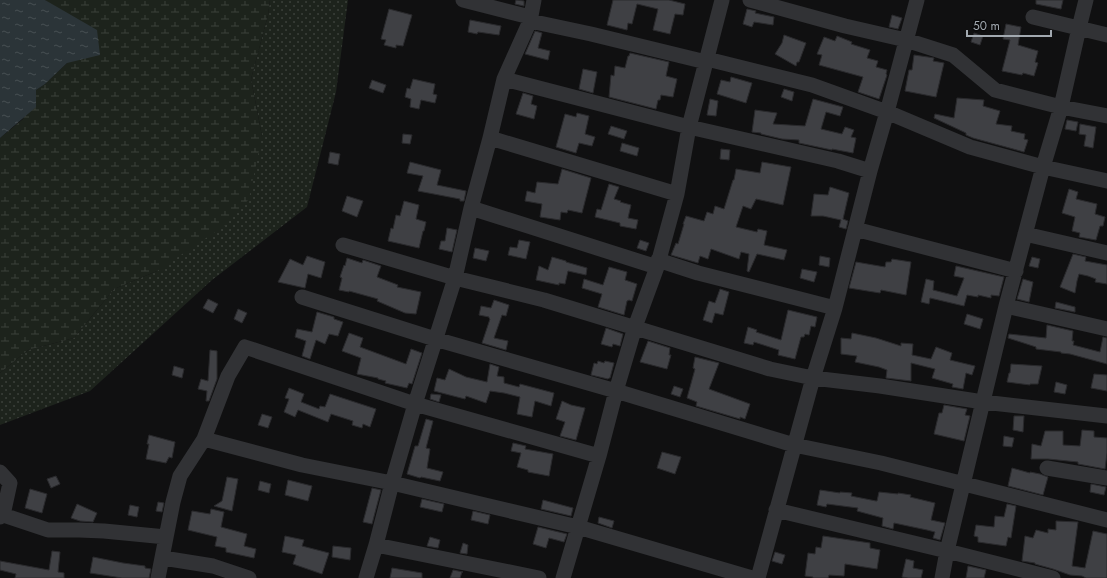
<svg xmlns="http://www.w3.org/2000/svg" width="1107" height="578" viewBox="0 0 1107 578" font-family="Jost,sans-serif">
  <style>
    .grass { fill: url(#grass-dots) }
    .wetland { fill: url(#wetland-marsh) }
    .water { fill: url(#water-ripples) }
    .building { fill: #3f4044; stroke: #2a2a2d }
    .lines { fill: none; stroke-linecap: round; stroke-linejoin: round }
    .minor { stroke: #313235; stroke-width: 15 }
  </style>
  <defs>
    <pattern id="grass-dots" width="8" height="8" patternUnits="userSpaceOnUse"><rect width="8" height="8" fill="#1d231c"/><path d="M2 2h.1M6 6h.1" fill="none" stroke="#3b403a" stroke-width="1.8" stroke-linecap="round"/></pattern>
    <pattern id="wetland-marsh" width="20" height="14" patternUnits="userSpaceOnUse"><rect width="20" height="14" fill="#1d231c"/><path d="M1 5h8M5 5V1M11 12h8M15 12V8" fill="none" stroke="#3b403a"/></pattern>
    <pattern id="water-ripples" width="26" height="14" patternUnits="userSpaceOnUse"><rect width="26" height="14" fill="#2b3438"/><path d="M2 4q2-2 4 0t4 0M15 11q2-2 4 0t4 0" fill="none" stroke="#474f52"/></pattern>
  </defs>
  <rect width="100%" height="100%" fill="#101011"/>
  <!-- grass -->
  <path class="grass" d="M270,0H348L336,92L307,207L212,280L90,391L0,425V373L28,350L74,338L114,289L157,271L262,136L251,79L268,15Z"/>
  <!-- wetland -->
  <path class="wetland" d="M45,0H270L268,15L251,79L262,136L249,199L224,226L157,271L114,289L74,338L28,350L0,373V138L23,119L36,90L45,84L67,63L49,3Z"/>
  <!-- water -->
  <path class="water" d="M0,0H45L97,30L100,55L67,63L45,84L36,90V107L0,138Z"/>
  <!-- building -->
  <path class="building" d="M516,0L524,1V6L515,4Z
    M613,0H669L685,4L683,15L675,14L670,34L653,30L658,9L637,4L632,24L628,23L627,30L607,25Z
    M1036,0H1063L1061,9L1036,4Z
    M389,9L412,15L403,46L396,45V48L384,45L386,40L381,39Z
    M747,9L756,11L755,13L774,17L773,25L754,22L752,27L743,24Z
    M892,15L902,18L898,29L889,27Z
    M470,20L501,26L499,35L478,32L477,34L468,32Z
    M1006,24L1021,27L1018,45L1038,51L1035,62L1038,63L1034,76L1023,73L1022,75L1002,71L1010,40L1003,39Z
    M535,31L542,33L538,48L550,51L548,60L525,54Z
    M974,33L983,36L980,45L971,42Z
    M784,35L806,43L799,62H797L796,66L775,54L782,43Z
    M837,36L852,42L851,44L870,50L867,58L878,61L876,67L887,70L886,74L887,75L879,99L858,92L863,77L819,65L822,55L817,54L824,37L835,41Z
    M630,53L669,62L666,76L677,79L673,97L661,95L660,100H658L656,109L609,97L611,75L614,76L615,66L625,68L628,56H629Z
    M914,55L928,57L934,58L933,61L944,63L936,97L905,91L909,70H912Z
    M583,69L597,72L593,93L579,89Z
    M731,77L752,83L746,103L717,94L721,80L730,82Z
    M413,79L435,84L433,94L437,95L435,103L421,100L419,109L410,107L411,99L405,97L407,88L410,89Z
    M372,80L386,85L383,93L369,88Z
    M784,89L794,92L792,101L781,97Z
    M523,93L533,96L531,104L537,106L534,119L516,114Z
    M957,98L984,100L983,106L1000,111L996,124L1012,126L1011,131L1025,134L1024,139L1028,140L1024,152L973,138L966,135V133L934,118L935,114L954,118Z
    M710,99L718,101L716,116L707,115Z
    M813,99L843,107L840,116L826,112L821,129L842,134L845,127L854,130L851,137L856,138L853,153L832,149V150L799,143V140L782,139L761,134V133L752,132L755,110L777,113L773,124L805,126Z
    M577,113L589,116L585,134L595,137L592,146L579,143L576,153L556,147L565,114L576,117Z
    M1067,120L1078,122L1076,131L1065,129Z
    M1080,124L1096,127L1093,148L1084,146L1086,135L1079,134Z
    M611,126L627,131L624,139L608,134Z
    M403,134L412,135L410,144L402,143Z
    M622,143L639,148L637,156L620,151Z
    M721,149L730,150L729,160L720,159Z
    M330,152L340,154L338,165L328,163Z
    M410,162L441,170L437,185L466,191L464,201H460V199L418,191L423,176L407,173Z
    M762,162L791,167L783,205L756,199L751,209L743,206L736,227L757,232L758,229L767,231L764,245L787,250L784,260L757,254L749,272L747,271L749,254L741,252L739,259L711,249L708,259L700,256L698,263L671,255L676,243L678,244L684,224H683L686,216L704,221L707,212L713,214L715,206L724,209L733,180H734L736,169L760,173Z
    M562,169L591,178L582,213L568,210L567,213L561,212L560,220L540,217L542,204L525,201L527,191L535,193L537,182L558,184Z
    M609,184L619,187L614,199L621,201L620,202L631,205L628,218L638,220L636,229L620,226V223L595,217L597,209L601,210Z
    M830,187L849,193L843,219L848,221L846,229L839,227L841,220L823,216H811L814,194L828,195Z
    M1069,189L1078,192L1076,199L1097,204L1095,214L1105,217L1103,226H1100L1096,240L1079,237L1080,233L1072,231L1075,217L1062,213Z
    M347,196L363,201L357,217L342,211Z
    M404,201L419,205L416,219L426,222L424,231H423L419,248L388,241L391,228L393,229L396,215L400,216Z
    M447,228L457,230L452,252L439,249L441,241H445Z
    M519,240L530,242L526,259L508,255L510,247L517,248Z
    M640,240L649,243L646,251L637,248Z
    M475,248L489,251L486,261L473,258Z
    M1073,254L1086,257L1085,261L1107,265V284L1095,282L1096,279L1088,276L1079,274L1077,281L1075,293L1060,287Z
    M307,256L325,262L321,278L308,274L305,288L278,282L290,259L303,265Z
    M820,256L830,258L829,267L819,265Z
    M552,257L566,261V262L587,268L586,275L568,271L565,284L559,283V285L536,280L539,266L548,270Z
    M1032,257L1040,259L1038,268L1029,266Z
    M347,258L362,263L363,260L381,266L377,277L398,285L397,287L421,292L416,314L405,313L377,301L378,299L349,291V292L339,290L342,278L340,277L344,265L345,266Z
    M892,259L911,262L906,295L881,290L880,293L849,288L856,262L885,267L886,262H891Z
    M956,266L1004,277L999,296L991,295V298L978,295V297L967,295L964,306L930,298L929,304L921,302L926,279L934,281L933,290L957,296L964,278L954,276Z
    M609,267L627,272L625,280L637,284L632,301L629,300L627,301L624,315L598,307L602,294L582,288L584,279L603,285Z
    M802,269L817,272L814,282L800,278Z
    M1023,279L1033,282L1029,302L1017,299Z
    M720,289L729,292L723,315L715,313L712,323L703,320L709,301L715,303Z
    M208,299L218,304L213,313L203,308Z
    M494,300L509,305L506,316L502,315L494,338L508,341L506,350L482,343L490,319L489,318V317L479,315L481,306L491,308Z
    M1056,302L1075,307V312L1055,308Z
    M238,309L247,313L242,323L234,319Z
    M788,310L817,317L815,327L811,326L809,335L805,334L804,337H801L795,359L778,355L779,350L754,342L753,345L744,343L748,327L757,330L756,332L781,340Z
    M317,312L334,317V319L343,322L338,336L329,334L325,344L316,340L310,359L302,356L306,341L295,337L297,329L312,332Z
    M967,314L983,319L980,329L964,324Z
    M1047,325L1073,331L1072,341H1074L1073,345L1100,352L1103,337L1107,338V364L1070,354L1061,353V352L1036,349V347L1008,338L1009,334L1046,338Z
    M606,328L623,334L620,346L613,344L612,347L601,344Z
    M349,333L363,338L360,347L406,364L411,349L422,353L412,384L409,383L407,388L385,383L386,381L378,379V378L357,374L361,358L342,351Z
    M852,333L876,338L901,346V343L913,344L912,355L931,359L936,347L952,353L950,360L975,366L972,375L966,373L963,389L952,387L953,384L932,378L935,369L911,363V381L886,378L887,370L879,367L855,362L857,356L841,354V338L851,339Z
    M648,341L670,348L669,355H671L667,369L640,362Z
    M210,350L217,351V379L209,401H206L207,391L198,389L201,379L208,381Z
    M695,357L719,363L709,389L750,404L745,419L740,417V419L696,406L697,402L687,398L695,369L693,368Z
    M598,361L604,363L605,361L614,363L610,378H609L608,379L591,375L594,363L597,364Z
    M490,364L499,367L497,376L504,377V383L519,387L520,384L554,393L551,406L535,401L532,417L517,414L520,397L504,393L490,391L486,403L466,396L465,399L434,391L437,378L445,380L449,369L466,377L487,382Z
    M1011,364L1042,366L1038,384H1030V385L1007,382L1009,373H1010Z
    M174,366L184,369L182,378L172,375Z
    M1094,374L1107,375V391L1091,388Z
    M1056,382L1067,385L1065,394L1054,392Z
    M674,386L683,389L680,397L671,394Z
    M289,388L304,394L301,402L319,409L320,406L325,407L330,394L376,409L370,427L363,424L362,428L352,425L353,421L331,414L328,422L298,410L295,417L284,412L289,399L285,398Z
    M431,394L441,395L439,402L430,399Z
    M562,401L571,405L585,408L576,440L560,436L565,422L556,419Z
    M944,405L967,409L965,415L970,416L964,441L934,434L939,413H942Z
    M262,414L272,417L268,428L258,425Z
    M1014,416H1024L1023,432L1013,430Z
    M426,419L433,421L426,448L430,449L427,468L443,472L440,481L421,477L420,478L407,474L415,446H418Z
    M1082,430L1094,431V437L1107,438V453L1105,469L1078,464V462L1048,459H1031L1032,444L1041,446L1045,431H1063V445L1080,446Z
    M149,435L175,442L172,458L169,457L166,463L146,459L149,444H147Z
    M1004,436L1014,438L1012,447L1003,446Z
    M513,443L526,446L525,449L553,454L549,476L528,472V470L517,467L521,453L511,451Z
    M662,452L681,457L675,474L657,468Z
    M1012,468L1030,473V472L1040,474L1048,477L1043,495L1008,486Z
    M56,476L60,484L51,488L47,479Z
    M227,477L238,479L232,511L214,506L222,501Z
    M288,480L312,486L308,501L285,495Z
    M260,481L271,484L269,493L258,490Z
    M1091,484L1106,487L1104,495L1090,492Z
    M372,488L381,490L372,524L363,522Z
    M30,489L47,494L42,513L25,508Z
    M820,490L840,493V492L852,493L851,496L876,501H877L879,492L898,494V493L911,495L910,497L935,503L931,520L945,523L940,540L933,538L935,532L927,530L894,523L893,529L882,526L883,518L857,511L858,508L827,504L826,507L817,505Z
    M422,499L444,504L442,512L420,507Z
    M543,500L573,508L571,516L541,509Z
    M158,502L164,503L162,512L156,511Z
    M77,504L97,513L93,522L80,521L71,518Z
    M1007,504L1016,506L1011,538L1008,537L1006,546L978,542V537L974,536L976,525L994,527L995,516L1004,517Z
    M130,505L139,507L137,517L128,515Z
    M211,509L224,512L221,527L247,534L244,546L256,549L254,558L226,552V548L215,546L217,537L188,530L192,511L210,514Z
    M473,511L490,515L488,524L471,520Z
    M599,517L614,521L612,528L598,523Z
    M1056,521L1078,522L1072,566L1085,568L1093,531L1107,534V578H1086L1082,576L1070,575L1053,569L1035,564V563L1022,561L1025,536L1033,538L1036,530L1048,533V529L1056,530Z
    M538,527L567,534L564,542L549,538L546,548L533,544Z
    M285,536L304,540L302,546L329,553L322,574L293,564L296,555L282,552Z
    M823,536L870,543V548L880,550L877,569L845,564L844,576L829,575L828,578H813V577L805,576L808,553L815,554L816,547L821,548Z
    M430,537L440,540L438,548L427,546Z
    M463,543L468,545L467,554L460,553Z
    M333,546L351,548L350,560L332,557Z
    M52,551L60,552L58,572L64,573V578H15L16,574L0,570V561L49,570Z
    M775,552L785,555L782,564L772,561Z
    M93,557L123,563L145,566V568L151,569L149,578H122L90,573Z
    M906,559L914,561L913,568L923,570L921,578H908L902,577Z
    M968,566L986,570L984,578H966Z
    M392,568L422,573V578H390Z
    M453,570L463,572H462L460,578H450Z"/>
  <g class="lines">
    <!-- minor -->
    <path class="minor" d="M463,0L530,17
      M750,0L845,26L906,40L953,55L995,90L1061,107L1107,116
      M1033,17L1107,35
      M530,21L591,34L706,62
      M707,59L812,85L887,112L970,147L1043,167L1107,181
      M504,79L689,127L838,161L870,171
      M490,138L677,194
      M471,208L657,267
      M855,229L1016,271
      M1025,234L1107,253
      M343,245L455,278L544,300L770,369L813,378L880,386L983,402L1107,416
      M658,260L698,273L835,308
      M302,297L435,339L616,391L794,445L881,463L1107,520
      M1006,306L1107,329
      M204,439L302,465L392,483L578,527L752,578
      M1047,468L1107,478
      M0,472L10,483L3,515L0,517
      M776,510L947,551L1053,578
      M3,515L48,530H79L104,531L166,537
      M376,545L539,578
      M163,558L213,566L249,578
      M158,578L173,502L180,476L204,439L228,376L245,347L415,404L599,456
      M366,578L376,545L392,483L415,404L455,278L471,208L490,138L504,79L530,21L534,0
      M563,578L599,456L616,391L635,327L657,267L677,194L689,127L722,0
      M758,578L813,378L835,308L870,171L887,112L917,0
      M942,578L947,551L1006,306L1043,167L1061,107L1079,28L1086,0"/>
  </g>
  <!-- scale -->
  <path d="M967 30v6h84v-6" fill="none" stroke="#a2a9b0" stroke-width="2"/>
  <text x="973" y="30" font-size="12" fill="#a2a9b0" stroke="#0b0b0c" stroke-width="3" paint-order="stroke">50 m</text>
</svg>
